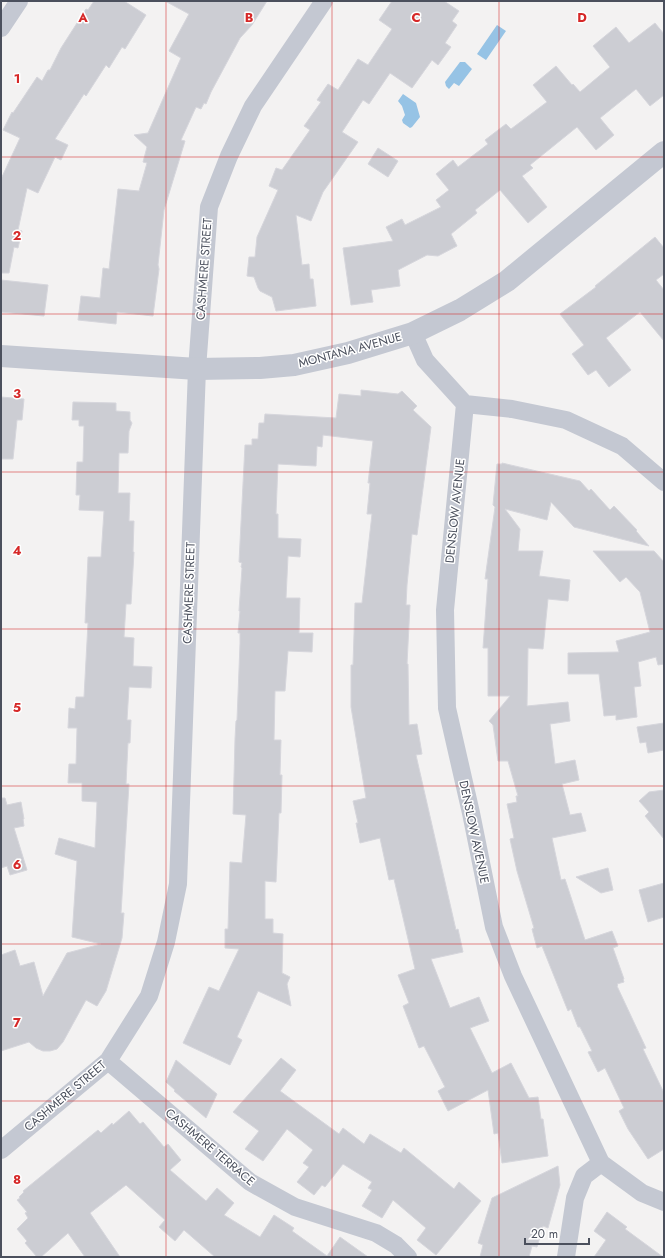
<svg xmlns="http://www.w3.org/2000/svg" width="665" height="1258" viewBox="0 0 665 1258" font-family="Jost,sans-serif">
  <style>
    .water { fill: #96c3e5 }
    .building { fill: #cccdd3; stroke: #d6d6dc }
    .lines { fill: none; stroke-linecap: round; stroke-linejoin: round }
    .minor { stroke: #c4c8d2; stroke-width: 18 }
    .tertiary { stroke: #c4c8d2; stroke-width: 22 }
    .grid { fill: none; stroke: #d62828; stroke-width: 1; stroke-opacity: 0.55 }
    .labels { text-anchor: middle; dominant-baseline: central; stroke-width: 3; stroke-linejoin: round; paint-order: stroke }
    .street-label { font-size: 12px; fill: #4b505d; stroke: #fff }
    .grid-label { font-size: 13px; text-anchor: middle; font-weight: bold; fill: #d62828; stroke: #fff; stroke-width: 3; stroke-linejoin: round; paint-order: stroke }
  </style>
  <rect width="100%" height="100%" fill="#f3f2f2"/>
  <!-- water -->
  <path class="water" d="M497,25L506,31L486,60L477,54Z
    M460,62H465L472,69L459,86L454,83L449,89L446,86L445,82Z
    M403,94L416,103L420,117L412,127L410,128L403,123L402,120L405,115L402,106L398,101Z"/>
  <!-- building -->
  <path class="building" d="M94,1H124L146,15L125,49L122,47L109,68L106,65L86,96L84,94L55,139L68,145L61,160L55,157L38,193L27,188L18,230L22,231L18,248L14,247L9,273H1V179L20,138L3,130L12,112L13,113L37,77L42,81L48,70H50L61,48L86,9L88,10Z
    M165,1H267L252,25L240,38L211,92L206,104L204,103L201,109L196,107L181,140L185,141L164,210L158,265L159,269L153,316L117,312L116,324L78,320L81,296L100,298L103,268L109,269L118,189L139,191L147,163L143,162L147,147L134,135L148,133L181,58L169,51L189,14Z
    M392,1H444L459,11L452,21L457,25L445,43L451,47L438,65L432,60L412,88L390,73L369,104L363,100L342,132L358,142L323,192L311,221L296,215L302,265L309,264L310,279H313L316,306L276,311L272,297L260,291L258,288L254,277L247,276L249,257H255L257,237L278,190L269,186L276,168L282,170L310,130L304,126L321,102L317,100L328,84L338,90L358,59L368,65L392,29L379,20Z
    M655,23L664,34V95L650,106L636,89L600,118L614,135L596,150L577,127L530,165L533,168L522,176L547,207L528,223L500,190L475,210L477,213L451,234L457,246L438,256L427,255L398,270L400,286L371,290L373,302L351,305L343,248L393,241L386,227L402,219L405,225L441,207L436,200L449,190L436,174L453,160L458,167L488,144L485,140L506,124L511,129L547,102L533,85L556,66L572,85L573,84L580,92L610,67L593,46L616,27L629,43Z
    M378,148L398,161L388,177L368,164Z
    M655,237L664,248V274L656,280L664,290V341L640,312L606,338L631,370L609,387L596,370L588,375L572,354L584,345L560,314L596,287L595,286Z
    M1,280L48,285L44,316L1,312Z
    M361,390L398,394L402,391L417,406L413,410L431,427L417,535L412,534L407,585L406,605H410L407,664H408L409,725L417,724L422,754L416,755L456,930L458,929L463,952L431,959L450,1008L479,997L489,1021L470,1028L492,1073L511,1063L529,1098L538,1097L541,1119H543L548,1156L502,1163L498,1133L494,1134L488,1090L448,1111L438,1091L445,1087L424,1046L419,1048L403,1006L409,1003L398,975L415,969L394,879L389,880L380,838L360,843L356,823H358L353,801L366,798L351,707V665H353L355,603H362L372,514H367L370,483H368L373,441L323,435L322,447L317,446L316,466L278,464L276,514H278V538L301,539L300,557L288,556L286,598H300L299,633H313L312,652L288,651L285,691H275L274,740H281L280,775H282L281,813H279L276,882L265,881V919H273V933L283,934L282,973L290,977L287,984L291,1006L258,991L237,1037L242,1040L230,1065L183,1043L209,987L219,991L239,949L225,948V929H228L230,862L242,863L246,815L233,814L235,739L236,721L237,720L240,644V633H238L240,611H239L242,568L241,567L242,563L239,562L245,445H252V439H258L259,423H264L265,414L336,418L339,394L361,396Z
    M1,397L24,399L22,420H17L13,459H1Z
    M73,402L116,403V411L130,412V420L132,423L129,431L128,453H119L118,493H130L129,521H134L133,552H134L131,604H126L124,637L134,638L133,666L152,667L151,688L129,687L127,720H131L130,743H128L126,784H129L121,913H124L122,938L106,991L97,1006L86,1000L63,1042L57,1049L50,1051H43L36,1048L29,1042L1,1051V955L15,950L20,966L34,962L43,996L67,953L101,944L72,937L77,861L55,854L59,838L95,848L97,802L82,801V783H68L69,764H76L77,728H68L69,708L75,709L76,697H84L88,623H85L88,557H101L104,511L79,510L80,495H76L77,462H83L84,426H79V420H72Z
    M502,463L580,481L589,491L591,489L610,510L614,506L637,530L636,531L649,546L574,527L551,502L547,520L505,509L520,529L518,551H543L539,576L570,580L568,601L548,599L543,649L528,648L527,706L568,702L570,721L550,724L555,764L575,760L579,780L562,784L570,815L581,813L586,831L552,838L561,880L565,879L585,940L612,931L618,946L613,948L624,979H623L624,982L617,984L618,985L617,986L646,1048L643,1049L664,1093V1149L648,1159L628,1129L619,1111L624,1108L605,1068L598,1072L588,1052L592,1051L580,1027H578L571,1009L568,1011L542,946L537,948L532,929L534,928L517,871L510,839L514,838L507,804L517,802L516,796H518L508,761H498L493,725L489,721L510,696H488V648H483L488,579H485L495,507L493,505L497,464H502Z
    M593,551H654L664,562V664L658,665L656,657L638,662L641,686L634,687L637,717L616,720V715L604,716L599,674H568V653L619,652L616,641L650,632L640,592L626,577L620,582Z
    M664,723V750L648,753L646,742L640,743L637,727Z
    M664,790V839L645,816L649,812L639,801L649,792Z
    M1,798H5L7,805L21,802L24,819H23L24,826L14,828L27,870L10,875L7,866L1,868Z
    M608,868L613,890L601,893L576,877Z
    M664,883V917L648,922L639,890Z
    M281,1058L296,1070L280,1091L339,1134L343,1128L364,1144L370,1134L401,1153L404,1148L454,1189L459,1182L481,1201L436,1255L417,1240L426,1228L393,1200L382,1218L362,1206L372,1190L368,1188L372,1182L343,1164L325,1187L322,1185L314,1195L297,1182L309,1167L303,1163L313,1150L287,1129L263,1161L245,1149L259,1131L233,1112Z
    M176,1060L217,1094L206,1118L174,1091L175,1090L166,1082Z
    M129,1111L140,1124L143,1122L164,1147L168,1144L181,1160L170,1170L206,1201L217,1188L234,1203L224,1215L260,1237L274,1215L294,1228L292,1231L327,1256L340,1237L368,1257H215L184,1230L175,1241L159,1227L165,1220L126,1185L90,1213L120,1257H85L68,1233L41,1257H37L25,1243L27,1241L17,1229L28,1218L25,1213L27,1212L17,1200L20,1198L19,1197L24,1192L23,1191L98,1130L101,1133L112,1123L113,1125Z
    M558,1166L560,1185L548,1228L543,1226L537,1247L532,1246L529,1257H480L483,1245L478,1243L492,1198Z
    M607,1212L627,1227L625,1229L663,1257H594L606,1240L594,1231Z"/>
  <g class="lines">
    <!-- minor -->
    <path class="minor" d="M1,28L19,1
      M413,333L425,360L465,404L512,409L566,420L622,446L664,482
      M465,404L445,610L447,708L471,813L494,927L513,976L601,1163L642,1193L664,1202
      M108,1061L250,1182L295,1207L376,1233L396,1245L408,1257
      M1,1150L108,1061L149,996L166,942L178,884L197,369L209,207L229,156L253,106L324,1
      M566,1257L575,1198L584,1176L601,1163"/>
    <!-- tertiary -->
    <path class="tertiary" d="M1,356L197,369L260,368L294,365L348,353L413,333L460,310L507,281L664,152"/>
  </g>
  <!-- grid -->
  <path class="grid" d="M166,1V1257M332,1V1257M499,1V1257M1,157H664M1,314H664M1,472H664M1,629H664M1,786H664M1,944H664M1,1101H664"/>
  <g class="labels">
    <!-- street labels -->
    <g class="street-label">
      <text transform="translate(204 269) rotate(-86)">CASHMERE STREET</text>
      <text transform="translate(350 350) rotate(-15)">MONTANA AVENUE</text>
      <text transform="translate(455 511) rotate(-84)">DENSLOW AVENUE</text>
      <text transform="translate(189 593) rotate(-88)">CASHMERE STREET</text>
      <text transform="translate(474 832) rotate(78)">DENSLOW AVENUE</text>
      <text transform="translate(65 1096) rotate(-40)">CASHMERE STREET</text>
      <text transform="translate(210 1147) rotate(40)">CASHMERE TERRACE</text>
    </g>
  </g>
  <g class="grid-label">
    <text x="83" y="22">A</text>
    <text x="249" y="22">B</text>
    <text x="416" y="22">C</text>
    <text x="582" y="22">D</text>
    <text x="17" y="83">1</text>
    <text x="17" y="240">2</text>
    <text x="17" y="398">3</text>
    <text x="17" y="555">4</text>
    <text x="17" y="712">5</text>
    <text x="17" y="869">6</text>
    <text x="17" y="1027">7</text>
    <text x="17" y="1184">8</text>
  </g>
  <!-- border -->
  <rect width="665" height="1258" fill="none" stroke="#4b505d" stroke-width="4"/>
  <!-- scale -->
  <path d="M525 1238v6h64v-6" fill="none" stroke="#4b505d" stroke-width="2"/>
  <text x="531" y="1238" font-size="12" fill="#4b505d" stroke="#ffffff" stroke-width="3" paint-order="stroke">20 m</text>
</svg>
